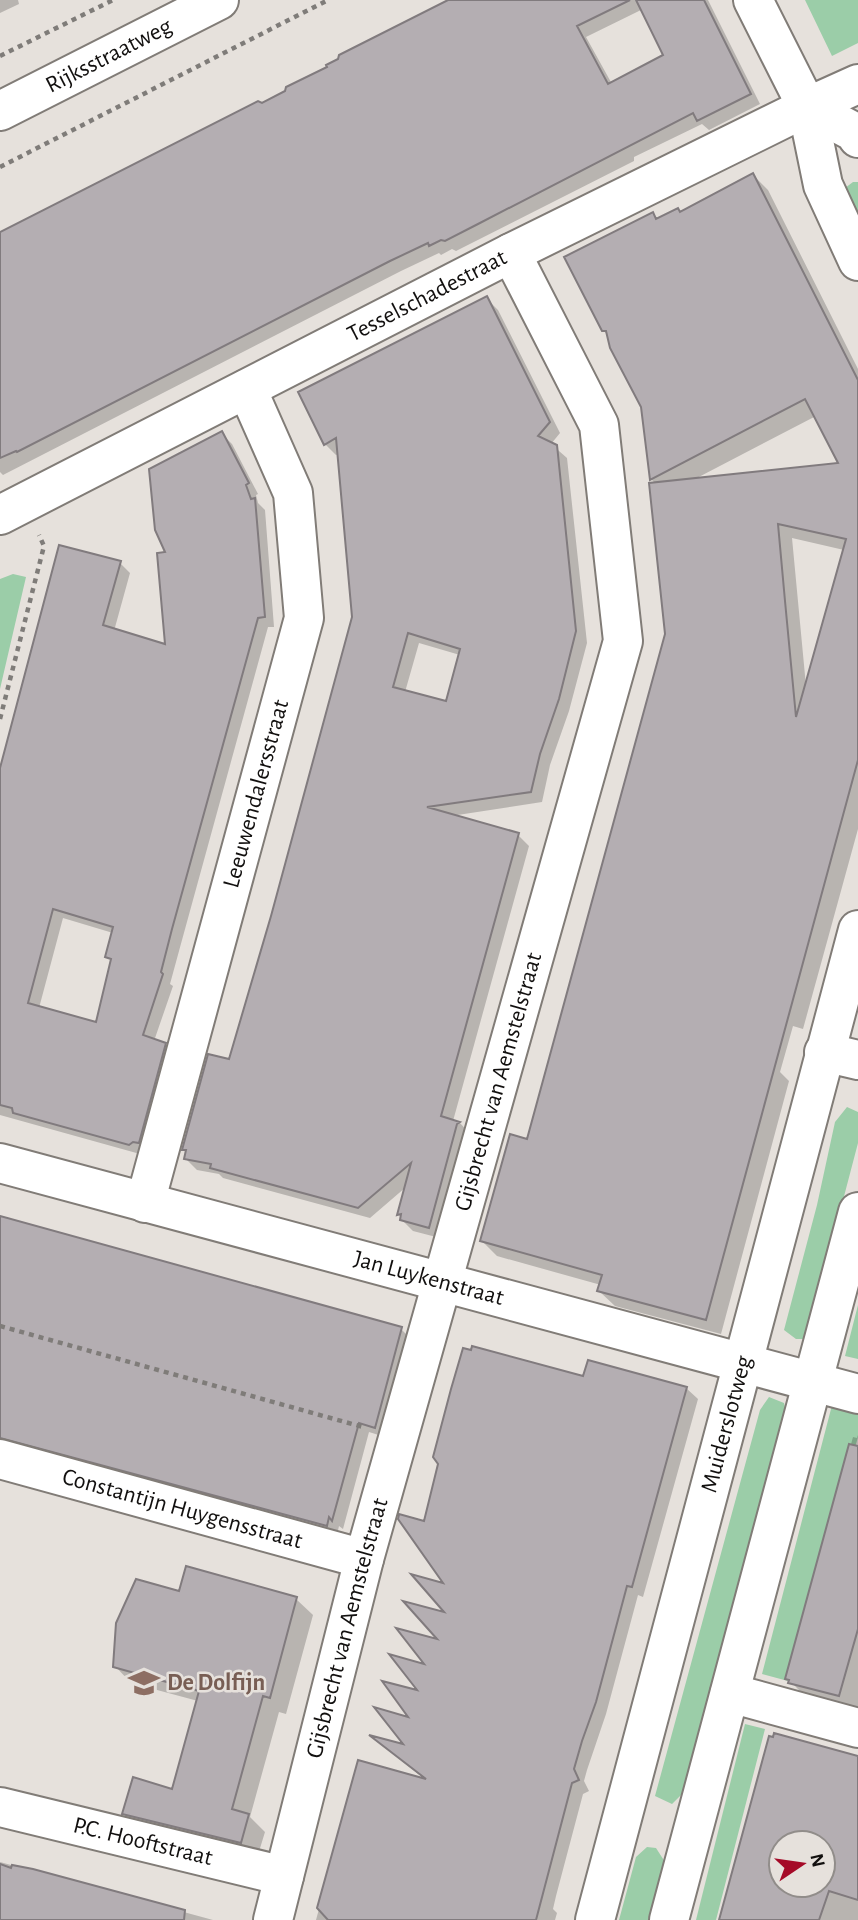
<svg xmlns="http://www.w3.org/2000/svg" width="858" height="1920" viewBox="0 0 858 1920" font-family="'Alegreya Sans',sans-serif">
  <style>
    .green { fill: #9bcda8 }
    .shadow { fill: #0003; fill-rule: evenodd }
    .building { fill: #b4aeb2; stroke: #817b7e; stroke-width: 2; fill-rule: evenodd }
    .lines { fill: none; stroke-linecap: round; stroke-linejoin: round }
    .minor-casing { stroke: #817c77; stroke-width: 42 }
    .major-casing { stroke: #817c77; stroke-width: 42 }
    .path { stroke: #7f7c79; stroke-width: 4.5; stroke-dasharray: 5 5; stroke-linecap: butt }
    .minor { stroke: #fff; stroke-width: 38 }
    .major { stroke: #fff; stroke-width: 38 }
    .labels { text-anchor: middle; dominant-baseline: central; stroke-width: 5; stroke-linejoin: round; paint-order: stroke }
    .street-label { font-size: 24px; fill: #12100f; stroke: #e6e1dc }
    .education-label { font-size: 24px; font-weight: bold; fill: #785e54; stroke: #e6e1dc; text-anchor: start }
  </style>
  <rect width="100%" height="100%" fill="#e6e1dc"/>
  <!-- green -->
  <path class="green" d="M805,0H858V43L832,56Z
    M853,182H858V220L845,188Z
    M13,574L26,577L0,689V579Z
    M847,1107L858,1112V1143L810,1326L805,1339H796L784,1330L817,1205L835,1122Z
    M858,1305V1359L845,1356Z
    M837,1386L858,1392V1437L788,1681L762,1674Z
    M769,1397L784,1403L786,1412L683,1793L672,1804L655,1796L760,1410Z
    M745,1724L765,1729L716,1920H696Z
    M647,1847L656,1848L665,1862L648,1920H619L636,1857Z"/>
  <!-- shadow -->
  <path class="shadow" d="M0,0H18L19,4L0,13Z
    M452,0H708L760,104L709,130L702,124L634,157V161L456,251L452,249L441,255L439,253L401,271L3,475L0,472V234L262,105ZM641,10L666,56L612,84L586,37Z
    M753,175L768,190L858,369V829L803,1029L793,1026L780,1072L789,1081L721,1334L615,1306L599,1291L601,1285L497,1256L482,1241L528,1141L667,634L656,484L651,479L643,407L609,336L603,330L652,215L658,220L678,210L681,213ZM816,416L841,465L693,480ZM792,538L844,550L806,686Z
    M486,298L498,310L560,433L551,444L567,458L587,643L569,711L550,765L542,802L451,816L518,835L529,846L453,1121L460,1123L470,1134L440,1238L413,1231L402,1220L399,1214L406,1187L370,1218L223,1178L219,1174L197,1170L186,1159L187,1152L184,1149L230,1062L354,617L339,454L336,455L325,444ZM419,643L460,655L447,703L405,692Z
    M222,434L232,444L258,494L256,495L258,503L265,510L274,627H268L182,940L170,984L173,986L154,1041L165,1044L175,1055L140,1154L0,1115V775L120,563L130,573L114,631L167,647L168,554ZM63,918L113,933L107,956L112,962L97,1024L39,1008Z
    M0,1218L401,1329L411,1339L385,1437L369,1432L343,1529L339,1526L337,1535L0,1448Z
    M585,1378L686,1388L698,1399L643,1597L638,1595L606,1714L587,1770L584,1781L589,1791L583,1794L556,1896L553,1909L557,1913L555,1920H316L359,1762L428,1782L375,1739L407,1747L412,1720L429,1667L442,1642L449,1615L448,1586L425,1523Z
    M858,1435V1708L801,1692L787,1678L853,1437L857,1438Z
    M181,1593L296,1599L313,1615L286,1714L279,1712L250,1817L265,1832L257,1858L141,1830L124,1814L173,1791L198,1701L131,1683L115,1666Z
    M770,1738L858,1758V1920H721ZM781,1843H823V1885H781Z
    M0,1862L213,1920H0Z"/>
  <!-- building -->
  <path class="building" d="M448,0H630L577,26L608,84L663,55L636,0H704L751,94L697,121L693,113L478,224L445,241L441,240L429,246L428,243L390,261L17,452L16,451L0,458V232L258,101L262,103L285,91L286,87L327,67L326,65L338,59L339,55Z
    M753,173L858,380V760L706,1320L597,1291L602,1275L480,1241L510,1134L527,1139L665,634L649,483L838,463L805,399L650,480L641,407L610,348L606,331H602L564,257L653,212L656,219L678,208L680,212ZM778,524L846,539L796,717L785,601Z
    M487,296L550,422L538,436L557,445L576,631L559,699L540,754L531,792L427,807L519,833L441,1116L460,1122L457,1124L429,1228L400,1220L401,1214L397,1215L411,1163L358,1208L210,1168L211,1164L184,1159L186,1150H182L208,1054L229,1059L271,916L352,617L336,438L324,445L298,392ZM408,633L460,649L446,701L393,687Z
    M222,431L249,483L246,485L251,499L255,498L265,617L258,618L172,929L161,972L163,974L143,1035L166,1043L139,1143L133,1142L129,1145L13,1113L12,1108L0,1105V768L59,545L121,561L103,625L165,644L157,553L165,552L155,530L149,469ZM53,909L113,927L105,957L111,959L96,1022L28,1003Z
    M0,1216L402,1327L375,1428L359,1423L332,1521L329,1517L327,1526L0,1438Z
    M472,1346L583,1376L588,1360L687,1387L632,1587L627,1586L596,1702L582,1741L574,1769L579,1780L572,1783L536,1920H328L317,1908L358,1760L426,1779L369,1735L403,1744L374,1707L408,1717L382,1681L417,1690L389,1654L424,1664L396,1628L437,1639L403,1601L444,1612L411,1574L443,1583L398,1519L399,1514L424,1521L438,1464L433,1457L451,1389L463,1348L471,1350Z
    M849,1444L858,1446V1629L839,1696L788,1683L789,1680L785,1679Z
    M186,1566L297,1597L270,1698L263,1696L232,1809L249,1814L241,1843L122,1814L133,1777L172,1789L199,1691L113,1667L116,1623L136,1579L179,1591Z
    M774,1733L858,1756V1900L829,1891L819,1920H719L769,1736L773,1737ZM781,1843H823V1885H781Z
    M0,1864L11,1868L12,1865L33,1869L185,1910L184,1920H0Z"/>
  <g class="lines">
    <defs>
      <g id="minor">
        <path d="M753,0L807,107L823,185L858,261"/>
        <path d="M807,107L854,132L858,138"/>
        <path id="s1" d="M0,515L511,253L807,107L858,84"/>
        <path d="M824,1052L858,1060"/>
        <path id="s2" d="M0,1163L858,1394"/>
        <path id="s3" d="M145,1203L304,618L293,493L247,389"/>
        <path id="s4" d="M0,1459L364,1559"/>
        <path d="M730,1693L858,1728"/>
        <path id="s5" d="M0,1807L284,1876"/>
        <path id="s6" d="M273,1920L364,1559L623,641L599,425L511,253"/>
        <path id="s7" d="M595,1920L858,930"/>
        <path d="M669,1920L858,1212"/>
      </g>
      <g id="major">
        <path id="s8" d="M0,111L219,0"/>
      </g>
    </defs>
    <!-- minor casing -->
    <use href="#minor" class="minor-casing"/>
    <!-- major casing -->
    <use href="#major" class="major-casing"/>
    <!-- path -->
    <path class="path" d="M0,56L113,0
      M0,167L328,0
      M0,719L44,546L39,535
      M0,1326L363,1427"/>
    <!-- minor -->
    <use href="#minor" class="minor"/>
    <!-- major -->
    <use href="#major" class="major"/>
  </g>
  <!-- icons -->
  <defs>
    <symbol id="school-bare" viewBox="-9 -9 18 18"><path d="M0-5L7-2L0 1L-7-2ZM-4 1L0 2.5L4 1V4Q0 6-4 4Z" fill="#8d6e63" stroke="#e6e1dc" stroke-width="2.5" paint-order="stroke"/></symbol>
  </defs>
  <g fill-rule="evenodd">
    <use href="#school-bare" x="122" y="1661" width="44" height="44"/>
  </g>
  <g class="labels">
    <!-- street labels -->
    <g class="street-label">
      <text stroke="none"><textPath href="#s8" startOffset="122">Rijksstraatweg</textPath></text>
      <text stroke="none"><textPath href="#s1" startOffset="480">Tesselschadestraat</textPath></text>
      <text stroke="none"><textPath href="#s3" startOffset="424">Leeuwendalersstraat</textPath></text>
      <text stroke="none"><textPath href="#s6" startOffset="868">Gijsbrecht van Aemstelstraat</textPath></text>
      <text stroke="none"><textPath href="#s2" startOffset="444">Jan Luykenstraat</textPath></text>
      <text stroke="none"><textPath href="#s7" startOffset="513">Muiderslotweg</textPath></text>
      <text stroke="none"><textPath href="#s4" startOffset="189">Constantijn Huygensstraat</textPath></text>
      <text stroke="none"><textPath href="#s6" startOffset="301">Gijsbrecht van Aemstelstraat</textPath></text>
      <text stroke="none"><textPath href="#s5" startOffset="147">P.C. Hooftstraat</textPath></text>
    </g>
    <!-- education labels -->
    <g class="education-label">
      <text x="167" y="1683">De Dolfijn</text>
    </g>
  </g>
  <!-- north arrow -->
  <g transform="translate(802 1864) rotate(77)"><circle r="33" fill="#e6e1dc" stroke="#918d8a" stroke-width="2"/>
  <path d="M0-5L12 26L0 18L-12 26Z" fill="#a50a28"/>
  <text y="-10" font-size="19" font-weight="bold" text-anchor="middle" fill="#12100f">N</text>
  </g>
</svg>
